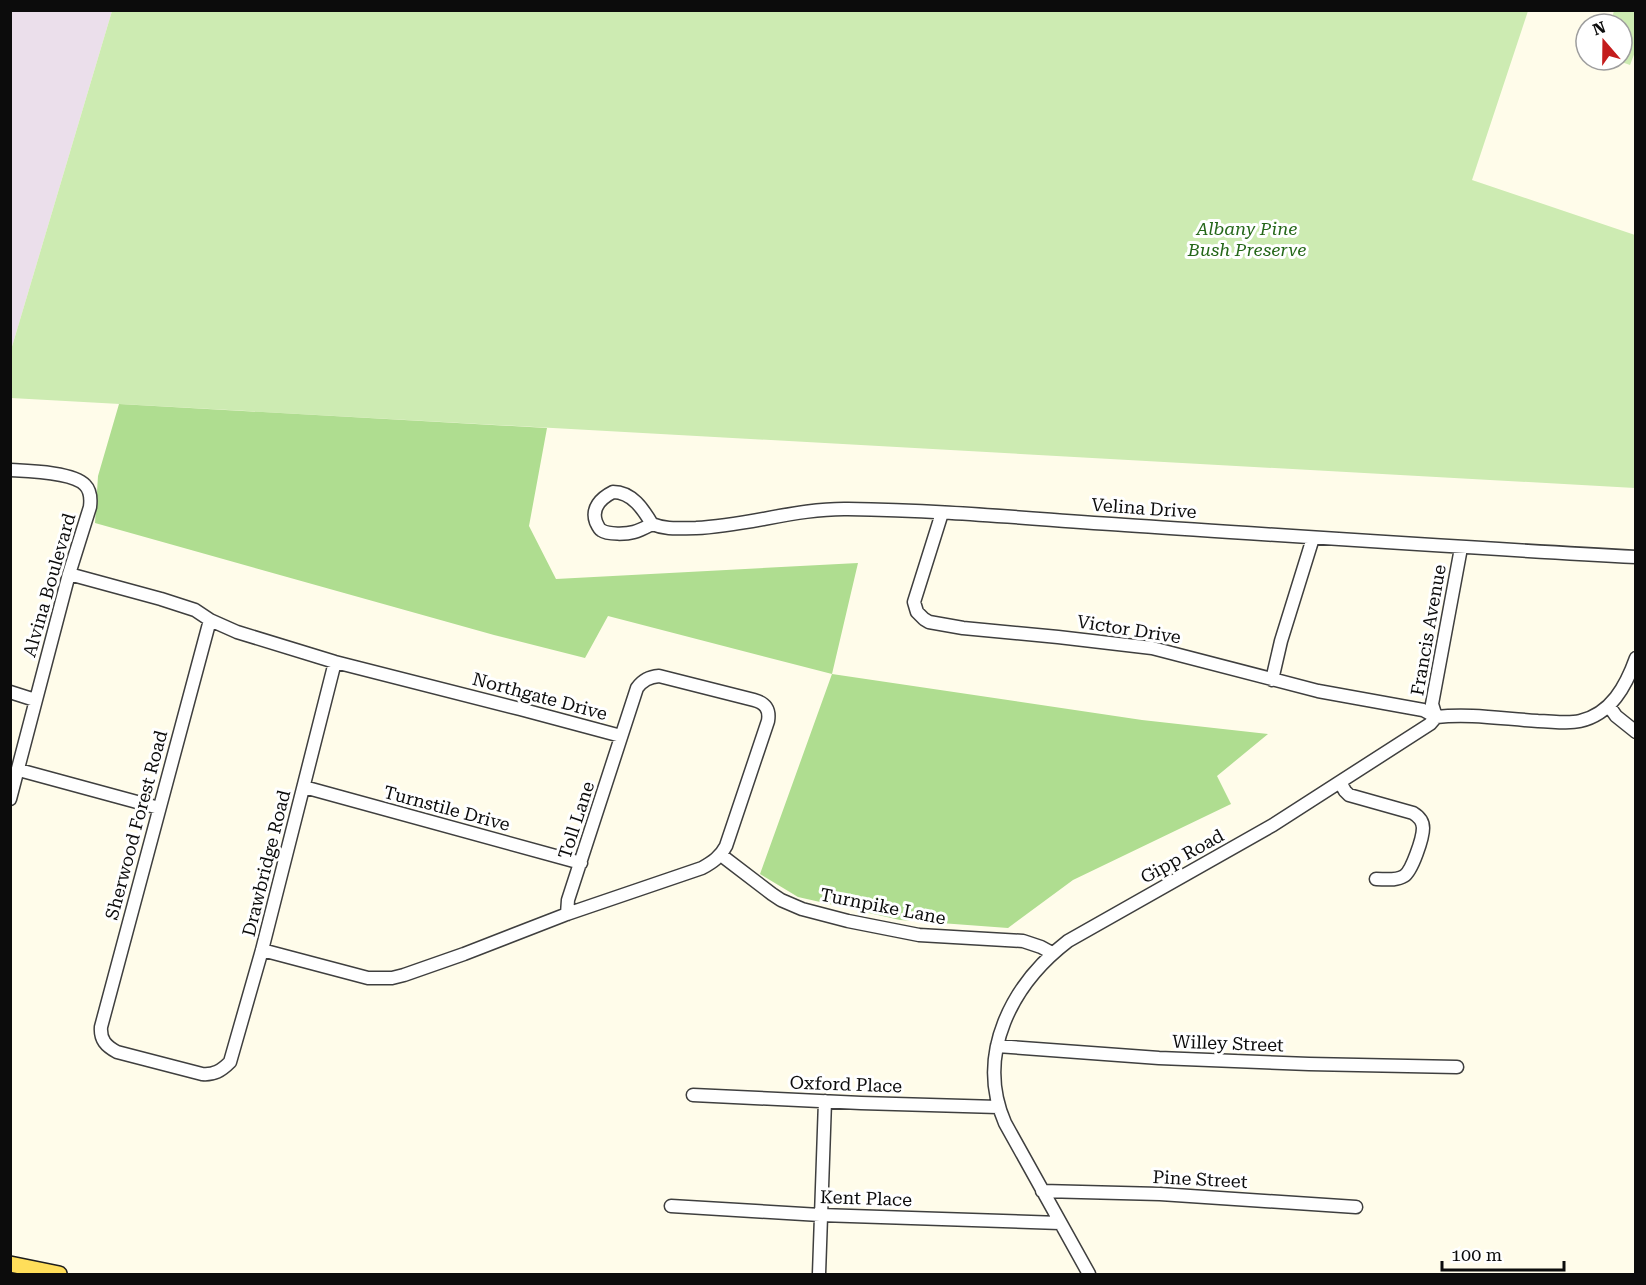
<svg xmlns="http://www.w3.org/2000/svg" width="1646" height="1285" viewBox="0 0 1646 1285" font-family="'Roboto Serif',serif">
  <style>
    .industrial { fill: #ebdfeb }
    .green { fill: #cdebb2 }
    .forest { fill: #afdd90 }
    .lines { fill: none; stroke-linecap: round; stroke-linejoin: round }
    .minor-casing { stroke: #3f3f3f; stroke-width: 15 }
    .major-casing { stroke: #1d1d1d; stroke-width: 18 }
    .minor { stroke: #fff; stroke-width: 12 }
    .major { stroke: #ffde5a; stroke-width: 15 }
    .labels { text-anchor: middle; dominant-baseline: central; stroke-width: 6; stroke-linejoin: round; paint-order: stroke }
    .park-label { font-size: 18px; font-style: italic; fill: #256719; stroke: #fff }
    .street-label { font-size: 18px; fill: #0c0c0c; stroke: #fff }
  </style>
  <rect width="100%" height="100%" fill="#fffcea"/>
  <!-- industrial -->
  <path class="industrial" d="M11,10L112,11L11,350L10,11Z"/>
  <!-- green -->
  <path class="green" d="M112,11H1528L1472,180L1635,235V488L11,398V350Z
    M1614,11H1635V52L1630,65L1616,60H1622V24H1610Z"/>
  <!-- forest -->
  <path class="forest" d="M119,404L547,428L529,526L556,579L858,563L832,674L1142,720L1268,734L1217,776L1231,804L1073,880L1008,928L900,920L798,897L760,874L832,674L608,616L585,658L494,635L95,523L98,476Z"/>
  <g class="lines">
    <defs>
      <path id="minor" d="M10,470C28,471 73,472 85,485C91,491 91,499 90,507L69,574L10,799
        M613,492C632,492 643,509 652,524C646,527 641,530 634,532C627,534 608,535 601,530C599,529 597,524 596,522C591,508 601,498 613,492Z
        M942,513L914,602L917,612L924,619L929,622L963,628L1058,637L1152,648L1318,691L1423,710L1436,717
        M652,524C667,530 679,528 696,528C747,526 797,508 848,509C940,510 1033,519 1125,525C1295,536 1465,548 1636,557
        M69,574L161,599L195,610L210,620L237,632L335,662L520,709L621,736
        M210,620L101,1027C100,1040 106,1046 117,1052L202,1074C214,1075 221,1071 230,1062L262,950L335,662
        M1272,680L1281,641L1313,538
        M10,692L35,700
        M1609,706L1616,716L1636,732
        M1436,717L1432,704L1461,548
        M19,770L159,808
        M1340,782L1345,791L1349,795L1413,813C1418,816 1423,821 1423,828C1423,838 1412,871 1404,876C1396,881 1385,879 1376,879
        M304,787L581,863
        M721,855L772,894L781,900L802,909L848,921L919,935L1023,941L1041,947L1052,953
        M262,950L368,978H392L404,975L464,954L567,914L702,868C713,862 720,857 726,846L768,721C770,709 765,703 754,700L659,676C649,677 643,680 637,688L568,900L567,914
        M997,1046L1159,1058L1309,1064L1457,1067
        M693,1095L861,1103L998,1107
        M1042,1191L1160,1194L1356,1207
        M671,1206L820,1215L1060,1223
        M819,1274L825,1101
        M1089,1274L1005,1123C975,1054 1012,984 1068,941L1273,825L1430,724L1436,717C1470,713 1504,719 1538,721C1552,721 1567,724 1580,721C1611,714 1626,686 1636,658"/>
      <path id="major" d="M10,1264L59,1274"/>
    </defs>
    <!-- minor casing -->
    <use href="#minor" class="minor-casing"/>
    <!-- major casing -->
    <use href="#major" class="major-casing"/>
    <!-- minor -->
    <use href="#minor" class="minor"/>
    <!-- major -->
    <use href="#major" class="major"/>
  </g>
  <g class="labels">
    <!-- park labels -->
    <g class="park-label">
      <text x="1247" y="228">Albany Pine<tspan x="1247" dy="21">Bush Preserve</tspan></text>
    </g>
    <!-- street labels -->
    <g class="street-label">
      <text transform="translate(1144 508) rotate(4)">Velina Drive</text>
      <text transform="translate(49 585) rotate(-74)">Alvina Boulevard</text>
      <text transform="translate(1129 629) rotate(9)">Victor Drive</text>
      <text transform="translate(1428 630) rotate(-80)">Francis Avenue</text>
      <text transform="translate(540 696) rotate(15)">Northgate Drive</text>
      <text transform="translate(447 808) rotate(15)">Turnstile Drive</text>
      <text transform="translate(576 820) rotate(-72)">Toll Lane</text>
      <text transform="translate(136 825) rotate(-75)">Sherwood Forest Road</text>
      <text transform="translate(1182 856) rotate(-29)">Gipp Road</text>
      <text transform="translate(266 863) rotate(-76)">Drawbridge Road</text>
      <text transform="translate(883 906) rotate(11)">Turnpike Lane</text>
      <text transform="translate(1228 1043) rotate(2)">Willey Street</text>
      <text transform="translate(846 1084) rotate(2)">Oxford Place</text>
      <text transform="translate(1200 1179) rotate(3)">Pine Street</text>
      <text transform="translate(866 1198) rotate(2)">Kent Place</text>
    </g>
  </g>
  <!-- border -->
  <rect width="1646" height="1285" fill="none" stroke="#0c0c0c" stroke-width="24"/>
  <!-- north arrow -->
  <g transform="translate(1604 42) rotate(340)"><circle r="28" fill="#ffffff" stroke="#9e9e9e" stroke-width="1.5"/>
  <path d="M0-4.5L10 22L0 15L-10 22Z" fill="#c41c1c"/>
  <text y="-9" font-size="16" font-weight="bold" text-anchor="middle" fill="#0c0c0c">N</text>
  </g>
  <!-- scale -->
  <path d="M1442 1261v9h122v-9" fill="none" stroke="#0c0c0c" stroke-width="3"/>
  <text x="1451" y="1261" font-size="18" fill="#0c0c0c" stroke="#ffffff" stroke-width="4.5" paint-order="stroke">100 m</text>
</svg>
